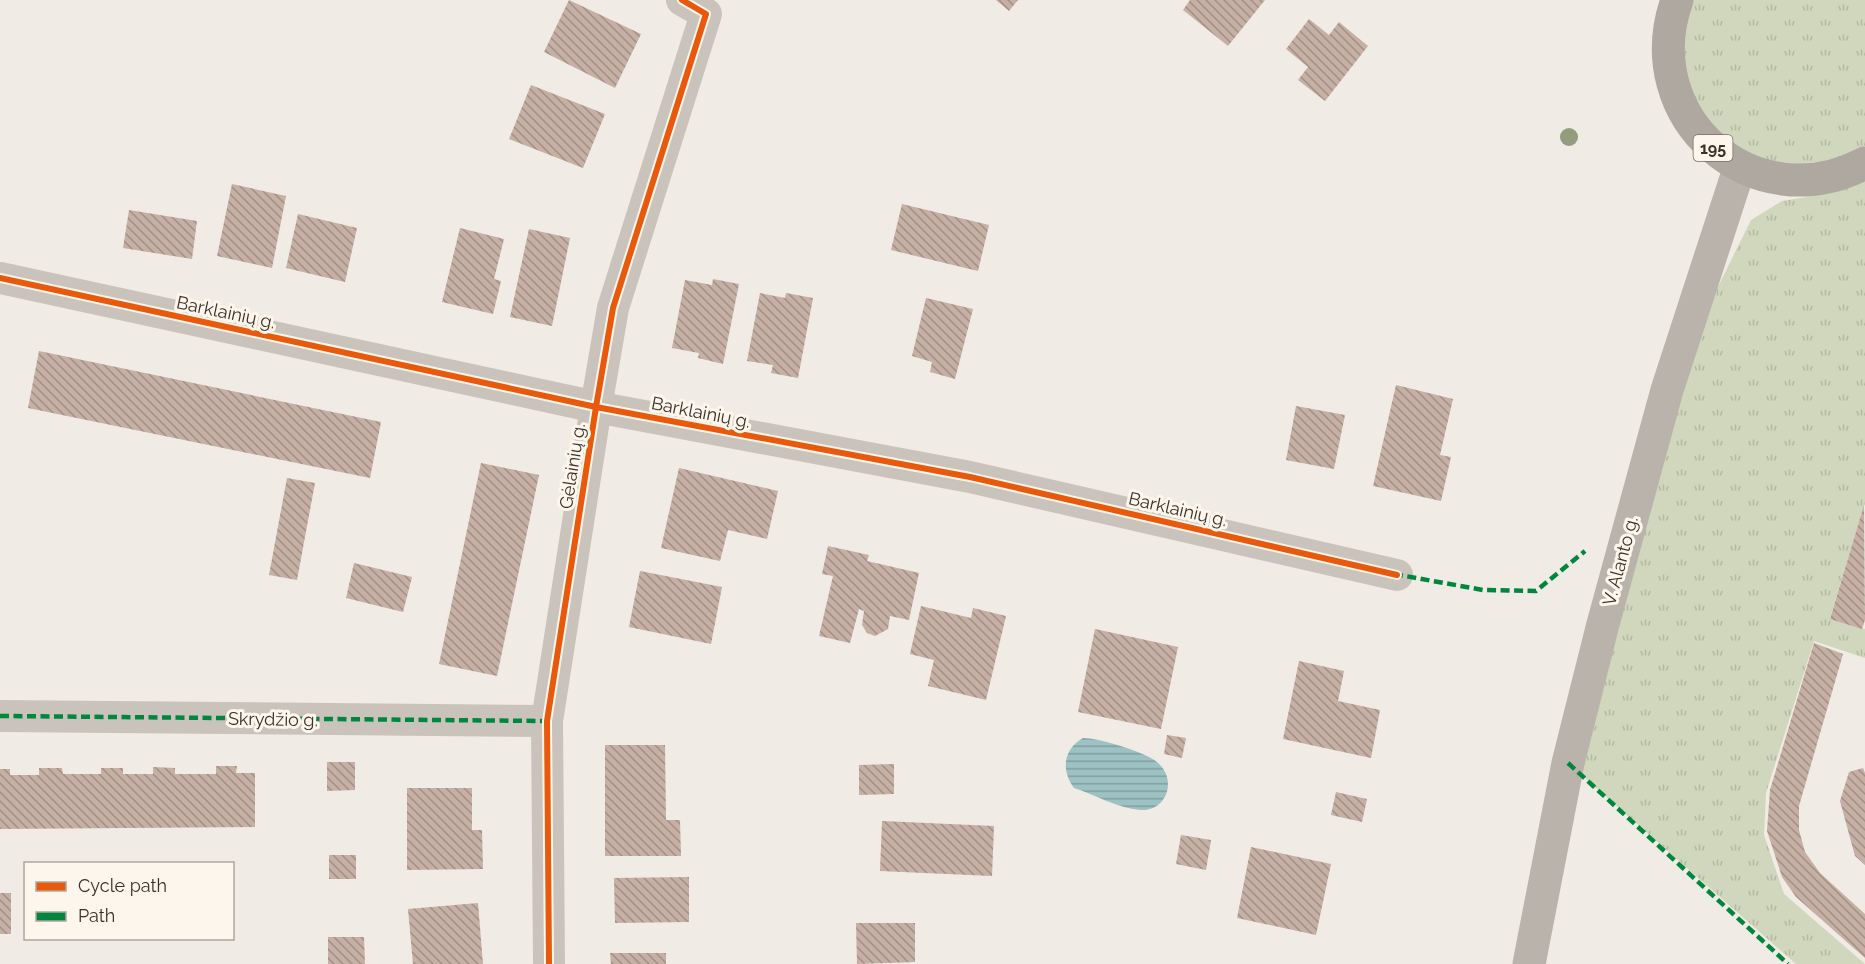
<svg xmlns="http://www.w3.org/2000/svg" width="1865" height="964" viewBox="0 0 1865 964" font-family="Raleway,sans-serif">
  <style>
    .grass { fill: url(#grass-tufts) }
    .water { fill: url(#water-rules) }
    .building { fill: url(#building-back-hatch) }
    .lines { fill: none; stroke-linecap: round; stroke-linejoin: round }
    .street { stroke: #cac3bc; stroke-width: 32 }
    .secondary { stroke: #bab3ac; stroke-width: 33 }
    .primary { stroke: #afa8a1; stroke-width: 33 }
    .quiet { stroke: #00873e; stroke-width: 4.5; stroke-dasharray: 9 4.5; stroke-linecap: butt }
    .cycleway-casing { stroke: #fcf6ec; stroke-width: 10 }
    .cycleway { stroke: #e8590c; stroke-width: 6 }
    .tree { fill: #939d7d }
    .labels { text-anchor: middle; dominant-baseline: central; stroke-width: 6; stroke-linejoin: round; paint-order: stroke }
    .shield { fill: #fcf6ec; stroke: #766b64; stroke-width: 1.5 }
    .shield-label { font-size: 16px; font-weight: bold; fill: #3c3029 }
    .street-label { font-size: 18px; fill: #3c3029; stroke: #fcf6ec }
  </style>
  <defs>
    <pattern id="grass-tufts" width="24" height="20" patternUnits="userSpaceOnUse" patternTransform="scale(1.5)"><rect width="24" height="20" fill="#d0d7bc"/><path d="M3 7l-1-3M5 7V3M7 7l1-3M15 17l-1-3M17 17v-4M19 17l1-3" fill="none" stroke="#b4b9a2"/></pattern>
    <pattern id="water-rules" width="6" height="5" patternUnits="userSpaceOnUse" patternTransform="scale(1.5)"><rect width="6" height="5" fill="#9dc2c4"/><path d="M0 2.5h6" fill="none" stroke="#819e9f"/></pattern>
    <pattern id="building-back-hatch" width="6" height="6" patternUnits="userSpaceOnUse" patternTransform="scale(1.5)"><rect width="6" height="6" fill="#c6afa4"/><path d="M-1 5l2 2M0 0l6 6M5-1l2 2" fill="none" stroke="#a28f86"/></pattern>
  </defs>
  <rect width="100%" height="100%" fill="#f0ebe4"/>
  <!-- grass -->
  <path class="grass" d="M1693,0H1865V146C1763,209 1647,110 1693,0Z
    M1865,181V503L1830,618L1865,629V658L1814,641L1766,793L1764,835L1784,894L1865,964H1796L1568,763L1667,390L1751,220L1782,201L1832,193Z"/>
  <!-- water -->
  <path class="water" d="M1083,738C1099,738 1145,752 1157,762C1178,779 1167,812 1140,810C1118,808 1095,795 1074,788C1061,771 1063,749 1083,738Z"/>
  <!-- building -->
  <path class="building" d="M569,0L641,34L615,88L544,52Z
    M996,0H1018L1009,11Z
    M1190,0H1265L1228,46L1183,10Z
    M1309,19L1329,35L1339,22L1368,46L1325,101L1298,80L1308,67L1286,49Z
    M531,85L605,114L583,168L509,139Z
    M232,184L286,196L272,268L217,256Z
    M902,204L989,225L978,271L891,250Z
    M129,210L197,221L192,259L123,248Z
    M298,214L357,228L345,282L286,268Z
    M460,228L504,239L494,279L501,281L493,314L442,302Z
    M529,229L570,238L552,326L510,317Z
    M713,279L739,284L723,364L698,358L699,353L672,348L685,280L712,285Z
    M760,293L785,298L786,293L813,298L798,378L771,373L773,365L747,361Z
    M926,298L973,309L955,379L930,372L932,362L912,356Z
    M39,351L381,422L370,478L28,408Z
    M1396,385L1453,399L1440,455L1451,457L1441,501L1373,486Z
    M1296,406L1345,415L1334,469L1286,460Z
    M481,463L539,475L497,676L439,664Z
    M679,468L778,491L767,539L728,530L720,561L661,548Z
    M287,478L315,483L297,580L269,575Z
    M1864,505L1865,620L1862,629L1830,619Z
    M828,546L869,555L867,561L919,573L909,620L890,616L888,629L875,636L867,633L862,625L864,611L859,609L850,643L819,636L833,576L822,574Z
    M354,563L412,577L403,612L346,598Z
    M640,571L722,587L711,644L629,627Z
    M921,606L971,618L973,608L1006,616L986,700L928,686L934,660L910,654Z
    M1095,629L1178,647L1161,729L1078,712Z
    M1814,643L1843,654L1799,806V830L1805,852L1820,873L1865,914V958L1796,897L1782,877L1767,831L1770,790Z
    M1299,661L1344,671L1338,701L1380,710L1371,758L1283,739Z
    M1167,735L1186,738L1182,758L1164,754Z
    M605,745H665L666,820H680L681,856H605Z
    M327,762H355V790L327,791Z
    M894,764V794L859,795V765Z
    M216,766H237L236,773H255V827L0,829V769H10V775H39V768H62L63,774H101V768H123V774H153V767L175,768V774H216Z
    M1863,768L1865,773V865L1855,856L1840,801L1849,772Z
    M407,788H472V830H482L483,869L407,870Z
    M1336,792L1367,799L1362,822L1331,815Z
    M882,821L994,826L992,876L880,871Z
    M1181,835L1211,840L1206,870L1176,864Z
    M1251,847L1331,864L1316,935L1237,918Z
    M329,855H356V879H329Z
    M689,877V922L615,923L614,878Z
    M0,893H11V934H0Z
    M478,903L483,964H413L408,909Z
    M856,923H915V962L857,964Z
    M328,937H364L365,964H328Z
    M610,953H666V964H611Z"/>
  <g class="lines">
    <!-- street -->
    <path class="street" d="M0,278L596,407L970,477L1397,575
      M0,716L547,721
      M549,964L547,721L596,407L613,308L706,14L682,0"/>
    <!-- secondary -->
    <path class="secondary" d="M1529,964L1568,763L1603,624L1667,390L1740,166"/>
    <!-- primary -->
    <path class="primary" d="M1677,0C1635,118 1754,222 1865,163"/>
    <!-- quiet -->
    <path class="quiet" d="M1394,574L1483,590L1536,591L1585,551
      M0,716L547,721
      M1568,763L1788,964"/>
    <defs>
      <path id="cycleway" d="M0,278L596,407L970,477L1397,575
        M549,964L547,721L596,407L613,308L706,14L682,0"/>
    </defs>
    <!-- cycleway casing -->
    <use href="#cycleway" class="cycleway-casing"/>
    <!-- cycleway -->
    <use href="#cycleway" class="cycleway"/>
  </g>
  <!-- trees -->
  <circle class="tree" cx="1569" cy="137" r="9"/>
  <g class="labels">
    <!-- shield labels -->
    <rect class="shield" x="1693.5" y="135" width="39" height="26" rx="4.5"/>
    <g class="shield-label">
      <text x="1713" y="148">195</text>
    </g>
    <!-- street labels -->
    <g class="street-label">
      <text transform="translate(226 312) rotate(12)">Barklainių g.</text>
      <text transform="translate(701 412) rotate(11)">Barklainių g.</text>
      <text transform="translate(572 466) rotate(-81)">Gėlainių g.</text>
      <text transform="translate(1178 509) rotate(13)">Barklainių g.</text>
      <text transform="translate(1620 561) rotate(-75)">V. Alanto g.</text>
      <text transform="translate(273 719) rotate(1)">Skrydžio g.</text>
    </g>
  </g>
  <!-- legend -->
  <rect x="24" y="862" width="210" height="78" fill="#fcf6ec" stroke="#afa79e" stroke-width="1.5"/>
  <rect x="36" y="882" width="30" height="9" fill="#e8590c" stroke="#afa79e" stroke-width="1.5"/>
  <text x="78" y="892" font-size="18" fill="#3c3029">Cycle path</text>
  <rect x="36" y="912" width="30" height="9" fill="#00873e" stroke="#afa79e" stroke-width="1.5"/>
  <text x="78" y="922" font-size="18" fill="#3c3029">Path</text>
</svg>
